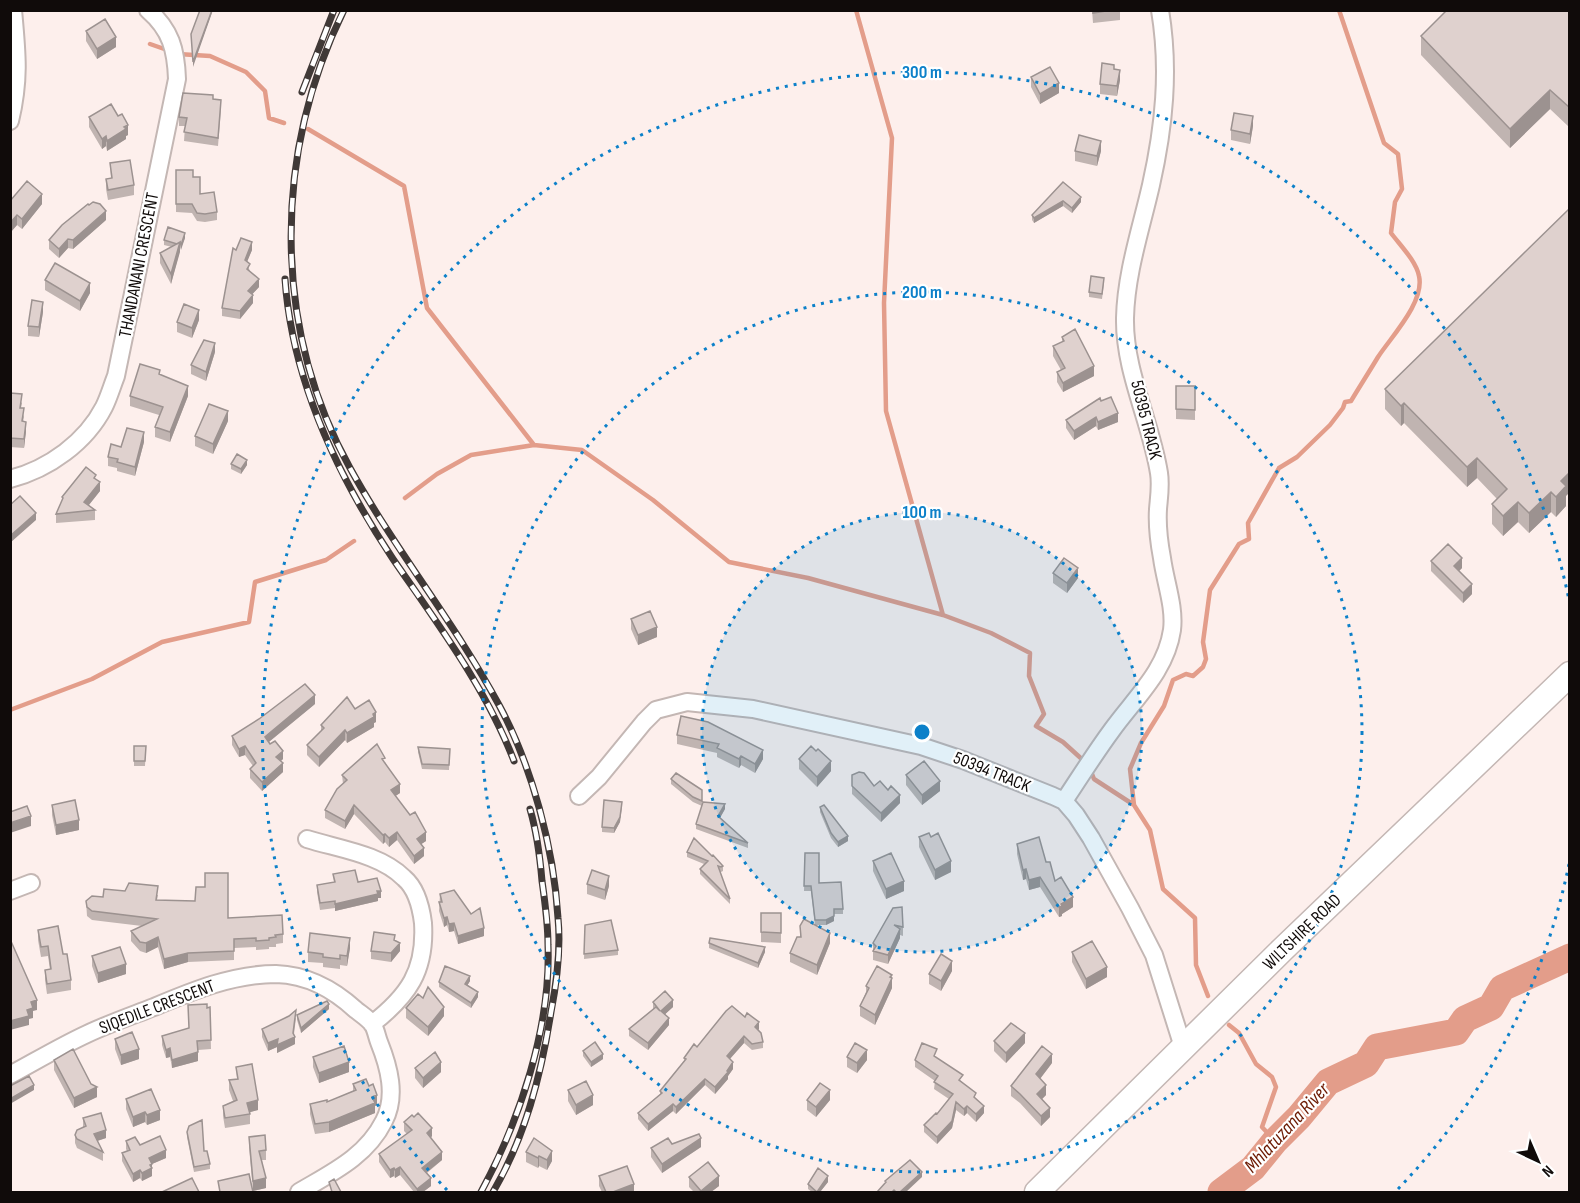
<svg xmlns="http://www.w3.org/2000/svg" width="1580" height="1203" viewBox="0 0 1580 1203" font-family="'Sofia Sans Condensed',sans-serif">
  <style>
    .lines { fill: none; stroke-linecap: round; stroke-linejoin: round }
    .stream { stroke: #e39d8a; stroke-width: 4.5 }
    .river { stroke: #e39d8a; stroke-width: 27 }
    .street-casing { stroke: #c4b7b4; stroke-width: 20 }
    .secondary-casing { stroke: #c4b7b4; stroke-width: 27 }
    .street { stroke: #fff; stroke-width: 16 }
    .secondary { stroke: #fff; stroke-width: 24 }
    .rail-casing { stroke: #403937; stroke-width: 7 }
    .rail { stroke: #fff; stroke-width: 4.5; stroke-dasharray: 14; stroke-linecap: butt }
    .wall { fill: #c0b4b1 }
    .shaded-wall { fill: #9c9290 }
    .building { fill: #dfd1ce; stroke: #9c9290; stroke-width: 1.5 }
    .ring { fill: none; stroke: #0c80c9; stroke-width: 3; stroke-dasharray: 3 6 }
    .labels { text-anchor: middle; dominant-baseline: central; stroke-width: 4.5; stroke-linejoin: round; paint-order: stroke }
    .street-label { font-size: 18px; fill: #100b0a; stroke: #fff }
    .water-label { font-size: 20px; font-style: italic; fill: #6c1a03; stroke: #fff }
    .centre { fill: #0c80c9; stroke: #fff; stroke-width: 3 }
    .ring-label { font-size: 18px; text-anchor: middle; font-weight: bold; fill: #0c80c9; stroke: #fff; stroke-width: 4.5; stroke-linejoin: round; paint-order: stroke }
  </style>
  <rect width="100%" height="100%" fill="#fdefec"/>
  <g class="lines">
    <!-- stream -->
    <path class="stream" d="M856,10L892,138L884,303L886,411L943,615
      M150,44L170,51
      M178,54L210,56L246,72L265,91L269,118L284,123
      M308,129L404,186L427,308L534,445L582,450L653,500L729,562L808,578L943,615L991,633L1030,653L1029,676L1044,714L1036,726L1063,742L1085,762
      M405,498L437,474L471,455L534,445
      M10,710L92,679L162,642L249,622L255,582L326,560L354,541
      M1090,769L1094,779L1134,805L1150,830L1163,889L1195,918L1196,965L1208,996
      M1134,805L1130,769L1141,743L1164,706L1173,680L1186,674L1193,676L1203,667L1206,659L1203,642L1210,590L1239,544L1249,539L1248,523L1279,468L1297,457L1330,425L1343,408L1345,402L1351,401C1360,386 1369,372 1378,357C1391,337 1425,302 1419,276C1416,261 1400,245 1391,233L1395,202L1402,189L1398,154L1384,143L1339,10
      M1229,1025L1239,1033L1256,1064L1272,1077L1276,1087L1262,1127L1275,1141"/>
    <!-- river -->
    <path class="river" d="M1221,1192L1253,1168L1275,1141L1299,1117L1328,1082L1366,1064L1377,1047L1456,1032L1465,1019L1491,1007L1502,988L1570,957"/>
    <defs>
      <path id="street" d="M10,121C20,79 17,53 13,10
        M10,479C49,469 86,442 104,407C109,397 112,386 116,376L177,79C176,50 171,30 148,10
        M579,796L599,777L644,722L656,710L687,702L753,709L921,746L963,760L1053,796L1064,801L1076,815L1091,838L1130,908L1154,955L1183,1047
        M1064,801C1080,777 1095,753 1112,730C1135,698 1166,671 1172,630C1175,607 1165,581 1162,558C1159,542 1157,525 1158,509C1159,497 1161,485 1159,473C1151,422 1124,371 1125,318C1126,273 1141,229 1151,185C1164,127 1170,70 1160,10
        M307,839C339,849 380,854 404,878C417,889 421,907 423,923C426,971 408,996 372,1024
        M10,891L31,883
        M10,1075C36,1061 61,1046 87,1034C108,1024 131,1016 154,1007C192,991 233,974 276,974C308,975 333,989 356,1010C361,1014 369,1019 373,1025C376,1030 377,1037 379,1042C389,1067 397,1096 384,1121C366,1157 331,1173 299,1192"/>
      <path id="secondary" d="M1037,1192L1283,949L1570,674"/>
    </defs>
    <!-- street casing -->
    <use href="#street" class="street-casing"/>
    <!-- secondary casing -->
    <use href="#secondary" class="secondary-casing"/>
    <!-- street -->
    <use href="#street" class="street"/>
    <!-- secondary -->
    <use href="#secondary" class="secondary"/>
    <defs>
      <path id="rail" d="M344,10C273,154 272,327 350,468C395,550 455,623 499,705C532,766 554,849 558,918C561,949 557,981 551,1012C541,1076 525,1137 493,1192
        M302,92L334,10
        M285,279C292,380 337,475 393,559C437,623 486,688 514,761
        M481,1192C520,1120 551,1027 548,945C548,923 545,902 542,881C540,857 537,833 530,809"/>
    </defs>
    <!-- rail casing -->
    <use href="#rail" class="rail-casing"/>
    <!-- rail -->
    <use href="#rail" class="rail"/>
  </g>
  <!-- wall -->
  <path class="wall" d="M1092,10H1120V20L1093,23Z
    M1569,10V127L1550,109L1510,148L1421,55V36Z
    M86,31L116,47L97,59L86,41Z
    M1114,69L1120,80L1117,96L1100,94V84Z
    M1031,77L1059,93L1040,104L1031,87Z
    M213,99L221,109L218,146L184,141L185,126H179V117Z
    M89,117L128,135L126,136V139L107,151L106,146L102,149L89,127Z
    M1253,126L1250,144L1231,140V130Z
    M1075,151H1101L1097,166L1075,161Z
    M110,163L134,185V195L108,200L106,189V179L111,178Z
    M176,170L193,177L200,194L217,212V220L205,222L197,221L192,213L176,212Z
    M1063,182L1081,202L1072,213L1063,206L1034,223L1032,220V215Z
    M10,201L42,204L22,229L17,225L10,233Z
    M106,220L73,249L68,248L59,258L49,249V240Z
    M185,238L180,250L171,284L160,263V253L172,247L164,245V240Z
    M236,250H252L247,261L250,272L259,287L252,294L253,303L240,319L222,316V308Z
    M45,280L90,293L80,311L45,290Z
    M1104,283L1102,299L1089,297V292Z
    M43,312L39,337L28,336V326Z
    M199,320L192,338L177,332V322Z
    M1062,337L1094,376L1063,392L1057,382V372L1061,370L1053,356V346L1062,342Z
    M215,352L206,381L191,374V365Z
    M160,375L188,396L170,442L155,437V427L159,415L130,406V396Z
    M1176,386H1195V420L1176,419Z
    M1385,389L1566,496V506L1556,517L1551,512L1529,533L1518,522L1503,536L1492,524V504L1497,499L1477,478L1467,487L1404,423L1401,426L1385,409Z
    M10,393L22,403L21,408L24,417L23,422L26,431L24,448L10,447Z
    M1101,401L1118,422L1098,430L1096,426L1074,440L1066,428V420Z
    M228,421L213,454L195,446V436Z
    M144,442L135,476L117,471V468L108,466V457L121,447Z
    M231,464L247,465L241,474L231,469Z
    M96,479L100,491L89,505L95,510V520L56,523V514L62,501V497Z
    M1431,561L1462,568L1459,571L1472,594L1463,603L1431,571Z
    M1053,573L1078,578L1067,593L1053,583Z
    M631,619L657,637L638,645L631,629Z
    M315,704L269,742L283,759L281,761L283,772L262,791L250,778V769L253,766L245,755L239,757L232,745V736Z
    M355,709L376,722L374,723V727L347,743L345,740L319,767L307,755V745L321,731V725Z
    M681,716L763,759L755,773L741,765L739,768L717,757V753L677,744V735Z
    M134,746H146L145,766H134Z
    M418,747L450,749L449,770L422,769L418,752Z
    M816,751L831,771L817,787L799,769V759Z
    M385,762L400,793L395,796L426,841L421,844L424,856L414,864L397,840L389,847L385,842L383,844L354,814L345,829L325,818V810L343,784L342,775Z
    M852,775L874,786L900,803L881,822L852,794Z
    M906,775L940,791L922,805L906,785Z
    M671,779L702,790V806L693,802L671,784Z
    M52,805L79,830L56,835L52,815Z
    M622,807L620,822L614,833L602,832V827Z
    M820,807L848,841L838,847L831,838L820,812Z
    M725,809L720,818L748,843V848L696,829V824Z
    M919,837L951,872L935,880L919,847Z
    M1017,844L1046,862L1055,881L1073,907L1062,914V916L1059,917L1040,887L1029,890L1026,879L1023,880L1017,854Z
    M687,852L723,866V871L721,872H720L730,899V904L700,874V869L704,864L687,857Z
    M805,853L819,883L843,909V914H834V921L826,925H815L830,943L817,975L790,962V953L800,937V926L815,925L811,891H804Z
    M873,861L904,891L886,899L873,871Z
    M333,874L358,882L381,898H378V901L335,911V908L320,910L317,892V885L334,882Z
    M587,884L609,886L605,900L587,894Z
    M440,894L484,936L458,944L454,931L449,932L447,925L444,927L439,911Z
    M158,895L157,900L283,934V943L276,944V947H269V949L256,950V947L234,948V960L188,962L164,969L158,947L146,953L140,951L131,941V931L142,926L92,920L87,916L86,901L103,897Z
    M893,908L903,927V936L900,935V938L888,964L873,960V943Z
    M761,913H781V943L761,942Z
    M585,925L618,950V955L584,959Z
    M38,930L63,954L71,980V990L47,994L45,980V970H50L48,956L41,957L38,940Z
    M395,940L400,951L391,962L371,959V951Z
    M709,943L765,952L758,968L709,948Z
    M350,948L347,966L340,965V969L323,967V963L308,962V952Z
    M1072,952L1107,977L1086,989L1072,962Z
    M92,956L126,974L98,983L92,966Z
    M952,971L941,991L929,984V974Z
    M892,978V988L875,1025L860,1016V1006L866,992V986Z
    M470,981L467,986L478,997L471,1008L439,987V982Z
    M653,1002L673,1007L665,1014L669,1025L648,1050L629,1036V1029L653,1009Z
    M210,1007L211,1049L198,1050V1061L172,1068L170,1057L166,1058L162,1045V1036L189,1028L207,1008Z
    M406,1008L444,1016L428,1036L406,1018Z
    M329,1009L301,1033L297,1020V1015Z
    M296,1018L294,1034L295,1044L277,1053V1047L268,1051L262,1037V1029Z
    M759,1029L758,1030L763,1042V1048L752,1050L744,1043L730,1059L733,1069L728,1076V1079L715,1094L705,1085L676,1114L673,1111L648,1131L638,1119V1113L660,1094V1091L684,1061V1058Z
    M115,1039L139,1059L121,1065L115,1049Z
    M994,1041L1025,1043L1006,1063L994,1051Z
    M583,1051L603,1059L591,1067L583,1056Z
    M313,1057L349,1072L319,1083L313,1067Z
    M847,1057L867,1060L857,1073L847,1067Z
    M937,1057V1058L963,1083L976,1100L984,1113L976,1122L967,1113L964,1116L956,1110L952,1128L937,1144L924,1132V1125L937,1114L949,1099L934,1089L935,1081L915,1067V1060Z
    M54,1060L97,1097L74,1108L54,1070Z
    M1052,1063L1040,1079L1046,1095L1042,1099L1050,1117L1041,1126L1020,1103L1011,1096V1086Z
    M236,1067L258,1110L250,1112V1124L225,1128L223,1116V1106L233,1101L229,1090V1080L237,1079Z
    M415,1068L441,1072L423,1088L415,1078Z
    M353,1084L377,1105L375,1106V1113L329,1132L315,1134L310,1114V1104L327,1102L353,1091Z
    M568,1090L593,1105L576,1115L568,1101Z
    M126,1099L160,1120L147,1125L145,1122L133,1127L126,1109Z
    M807,1100H830L816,1117L807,1110Z
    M83,1118L106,1138L97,1141L103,1152V1161L77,1148L75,1143V1135L83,1127Z
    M404,1122L432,1136L431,1138L442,1160L427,1173L431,1186L423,1192H414L400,1175L395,1178L394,1176L390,1178L379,1162V1154L407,1134L404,1131Z
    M187,1132L204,1151L210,1164V1169L194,1172L187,1137Z
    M249,1137L266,1150V1160H262L266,1188L253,1191L249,1147Z
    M126,1141L140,1145L166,1158L152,1164V1176L142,1181L140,1178L133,1182L122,1161V1153L127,1151L126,1149Z
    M672,1144L701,1147L662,1173L651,1157V1148Z
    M526,1152L552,1161L547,1170L539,1166L538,1168L526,1162Z
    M599,1176L634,1192H602L599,1186Z
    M689,1177L719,1186L711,1192H694L689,1187Z
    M828,1182L820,1192H812L808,1189V1184Z"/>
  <!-- shaded-wall -->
  <path class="shaded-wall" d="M212,10H213L193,67V62Z
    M116,37V47L97,59V49Z
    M1120,70V80L1117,96V86Z
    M1059,83V93L1040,104V94Z
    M1550,90V109L1510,148V129Z
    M1253,116V126L1250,144V134Z
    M128,125V135L126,136V139L107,151V141Z
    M106,136V146L102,149V139Z
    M1101,141V151L1097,166V156Z
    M42,194V204L22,229V219Z
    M1081,197V202L1072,213V208Z
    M1063,201V206L1034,223V218Z
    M106,211V220L73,249V240Z
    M17,215V225L10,233V223Z
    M185,233V238L181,250V245Z
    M68,239V248L59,258V249Z
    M180,242V252L171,284V274Z
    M252,242V250L245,267V260Z
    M259,279V287L248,299V291Z
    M90,283V293L80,311V301Z
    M253,295V303L240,319V311Z
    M43,302V312L39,337V327Z
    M199,310V320L192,338V328Z
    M215,343V352L206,381V372Z
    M1094,366V376L1063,392V383Z
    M188,386V396L170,442V432Z
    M1404,403V423L1401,426V406Z
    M228,411V421L213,454V444Z
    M1118,413V422L1098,430V422Z
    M1096,417V426L1074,440V431Z
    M26,422V431L24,448V439Z
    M144,432V442L135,476V467Z
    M1477,458V478L1467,487V467Z
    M247,460V465L241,474V469Z
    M1569,473V493L1566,496V506L1556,517V497L1561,481Z
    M100,482V491L84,511V502Z
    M1551,492V512L1529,533V513Z
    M1518,502V522L1503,536V516Z
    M36,513V520L10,543V536Z
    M1462,558V568L1454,576V566Z
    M1078,568V578L1067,593V583Z
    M1472,584V594L1463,603V593Z
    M657,627V637L638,645V635Z
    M315,695V704L265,745V737Z
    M376,712V722L374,723V727L347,743V733Z
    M345,730V740L319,767V757Z
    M245,746V755L239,757V749Z
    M763,750V759L755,773V764Z
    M283,751V759L276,765V757Z
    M741,756V765L739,768V759Z
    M831,761V771L817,787V777Z
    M283,763V772L262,791V782Z
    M940,781V791L922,805V795Z
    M400,784V793L391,799V790Z
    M900,795V803L881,822V813Z
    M622,802L620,822L614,833V828Z
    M725,804V809L718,821V816Z
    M354,805V814L345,829V821Z
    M31,816V826L10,833V823Z
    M79,820V830L56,835V825Z
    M397,832V840L389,847V838Z
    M426,832V841L417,847V839Z
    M385,834V842L383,844V835Z
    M848,836V841L838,847V842Z
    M424,848V856L414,864V856Z
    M951,861V872L935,880V870Z
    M1026,869V879L1023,880V870Z
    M609,876V886L605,900V890Z
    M1040,877V887L1029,890V880Z
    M904,881V891L886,899V889Z
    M377,891H381V898H378V901L335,911V904Z
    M1073,897V907L1062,914V916L1059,917V907L1061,904Z
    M834,916V921L826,925V920Z
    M447,917V925L444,927V918Z
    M454,923V931L449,932V924Z
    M484,928V936L458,944V936Z
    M900,929V938L888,964V955Z
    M830,933V943L817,975V965Z
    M158,937V947L146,953V943Z
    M350,938V948L347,966V956Z
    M400,943V951L391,962V953Z
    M765,947V952L758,968V963Z
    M188,953V962L164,969V959Z
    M952,961V971L941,991V981Z
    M126,964V974L98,983V973Z
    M1107,967V977L1086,989V979Z
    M892,975V988L875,1025V1015Z
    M470,976V981L465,989V984Z
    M478,992V997L471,1008V1003Z
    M37,1000V1010L33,1011V1018L29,1019V1025L10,1030V1021L27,1010L31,1002Z
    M673,1000V1007L661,1018V1011Z
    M329,1004V1009L301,1033V1028Z
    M444,1007V1016L428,1036V1027Z
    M296,1010L293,1037H295V1044L277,1053V1047L268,1051V1043L293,1033Z
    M669,1018V1025L648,1050V1043Z
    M759,1022V1029L755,1034V1027Z
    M1025,1033V1043L1006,1063V1053Z
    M744,1036V1043L727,1062V1056Z
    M170,1048V1057L166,1058V1050Z
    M139,1049V1059L121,1065V1055Z
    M867,1050V1060L857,1073V1063Z
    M198,1052V1061L172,1068V1060Z
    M603,1054V1059L591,1067V1062Z
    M1052,1054V1063L1036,1084V1074Z
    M349,1062V1072L319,1083V1073Z
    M441,1062V1072L423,1088V1078Z
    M733,1062V1069L728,1076V1079L715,1094V1087Z
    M705,1079V1085L676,1114V1107Z
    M34,1085V1090L10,1104V1099Z
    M1046,1085V1095L1037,1104V1094Z
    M97,1087V1097L74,1108V1098Z
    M830,1090V1100L816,1117V1107Z
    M377,1095V1105L375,1106V1113L329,1132V1122Z
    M593,1095V1105L576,1115V1105Z
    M258,1100V1110L247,1113V1103Z
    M956,1102V1110L952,1128L937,1144V1137Z
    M673,1104V1111L648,1131V1124Z
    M967,1106V1113L964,1116V1109Z
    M984,1106V1113L976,1122V1114Z
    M1050,1108V1117L1041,1126V1116Z
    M160,1110V1120L147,1125V1115Z
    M145,1112V1122L133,1127V1117Z
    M432,1128V1136L427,1141V1133Z
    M106,1130V1138L94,1142V1134Z
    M701,1138V1147L662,1173V1164Z
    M166,1150V1158L152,1164V1176L142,1181V1173L149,1158Z
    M552,1151V1161L547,1170V1160Z
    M442,1152V1160L422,1176V1168Z
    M539,1156V1166L538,1168V1158Z
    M400,1167V1175L395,1178V1170Z
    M394,1168V1176L390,1178V1170Z
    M140,1170V1178L133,1182V1174Z
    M922,1172V1177L906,1192H900Z
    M719,1176V1186L711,1192H701V1191Z
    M828,1176V1182L820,1192H817Z
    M266,1178V1188L253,1191V1181Z
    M431,1178V1186L423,1192H417V1189Z
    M634,1184V1192H613Z"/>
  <!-- building -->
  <path class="building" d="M200,10H212L193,62L191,34Z
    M1093,10H1112L1093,13Z
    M1447,10H1569V107L1550,90L1510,129L1421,36Z
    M105,19L116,37L97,49L86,31Z
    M1102,63L1114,65V69L1120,70L1117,86L1100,84Z
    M1050,67L1059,83L1040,94L1031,77Z
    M183,93L213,95V99L221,100L218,138L184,132L187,118L179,117Z
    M111,104L118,116L122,114L128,125L124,127L126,129L107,141L106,136L102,139L89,117Z
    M1234,113L1253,116L1250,134L1231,130Z
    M1079,135L1101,141L1097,156L1075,151Z
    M130,160L134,185L108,190L106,179L112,178L110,163Z
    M176,170H193V177H200V194L214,192L217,212L205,214L197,213L192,204H176Z
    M27,181L42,194L22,219L17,215L10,223V201Z
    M1063,182L1081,197L1072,208L1063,201L1034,218L1032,215Z
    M93,202L100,204L106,211L73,240L68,239L59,249L49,240L62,225L88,204L89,205Z
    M1569,209V473L1561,481L1566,486L1556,497L1551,492L1529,513L1518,502L1503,516L1492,504L1507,489L1477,458L1467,467L1404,403L1401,406L1385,389Z
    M168,227L185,233L181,245L180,242L177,244L164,240Z
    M241,238L252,242L245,260L250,264L247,269L259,279L248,291L253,295L240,311L222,308L233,248L236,250Z
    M180,242L171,274L160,253Z
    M55,263L90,283L80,301L45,280Z
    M1091,276L1104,278L1102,294L1089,292Z
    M32,300L43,302L39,327L28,326Z
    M184,304L199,310L192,328L177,322Z
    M1075,329L1094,366L1063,383L1057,372L1065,368L1053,346L1064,341L1062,337Z
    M204,340L215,343L206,372L191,365Z
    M140,364L160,370L159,374L188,386L170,432L155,427L163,407L130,396Z
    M1176,386H1195V410L1176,409Z
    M10,393L22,394L20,408H24L22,421L26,422L24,439L10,438Z
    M1111,397L1118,413L1098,422L1096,417L1074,431L1066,420L1100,398L1101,401Z
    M209,404L228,411L213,444L195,436Z
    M127,428L144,432L135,467L117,462L118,459L108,457L111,444L121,447Z
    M237,454L247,460L241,469L231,464Z
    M86,467L96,475L94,478L100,482L84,502L95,510L56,514L63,498L62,497Z
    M20,496L36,513L10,536V505Z
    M1448,544L1462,558L1454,566L1472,584L1463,593L1431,561Z
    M1064,558L1078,568L1067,583L1053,573Z
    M650,611L657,627L638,635L631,619Z
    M305,684L315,695L265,737L270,744L275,741L283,751L276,757L283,763L262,782L250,769L256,763L245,746L239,749L232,736L259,719Z
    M347,697L355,709L369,700L376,712L373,714L374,717L347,733L345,730L319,757L307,745L324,728L321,725Z
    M681,716L708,722L763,750L755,764L741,756L739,759L717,748L719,744L677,735Z
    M377,744L385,758L382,759L400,784L391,790L410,815L415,812L426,832L417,839L424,848L414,856L397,832L389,838L385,834L383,835L354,805L345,821L325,810L337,789L347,780L342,775Z
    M134,746H146L145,761H134Z
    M811,746L816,751L818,749L831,761L817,777L799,759Z
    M418,747L450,749L449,765L422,764Z
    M924,761L940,781L922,795L906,775Z
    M859,772L864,773L874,786L880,781L888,790L891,786L900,795L881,813L852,786V775Z
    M676,773L702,790V801L693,797L671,779Z
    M75,800L79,820L56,825L52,805Z
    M604,800L622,802L620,817L614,828L602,827Z
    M703,802L725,804L718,816L748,843L696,824Z
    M824,805L848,836L838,842L831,833L820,807Z
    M27,806L31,816L10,823V812Z
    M929,833L931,837L938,833L951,861L935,870L919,837Z
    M1039,837L1046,862H1050L1055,881L1061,877L1073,897L1061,904L1062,906L1059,907L1040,877L1029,880L1026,869L1023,870L1017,844Z
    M694,838L712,856L713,855L723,866L721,867L718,866L730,899L700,869L708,861L687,852Z
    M805,853H819V883L841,882L843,909H834V916L826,920H815L811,886H804Z
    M891,853L904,881L886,889L873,861Z
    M355,870L358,882L377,878L381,891H377L378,894L335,904V901L320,903L317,885L335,882L333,874Z
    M592,870L609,876L605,890L587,884Z
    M205,873H228V918L282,915L283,934L275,935L276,937L269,938V940L256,941V938L234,939V951L188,953L164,959L158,937L146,943L140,942L131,931L157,919L92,911L87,907L86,901L92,896L103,897L104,889L125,891L129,883L158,886L156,900L195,901L196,887H205Z
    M454,890L471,914L480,908L484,928L458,936L454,923L449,924L447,917L444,918L439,902H442L440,894Z
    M902,907L903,927L894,925L900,929L888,955L873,951L876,946L873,943L893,908Z
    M761,913H781V933L761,932Z
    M804,919L830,933L817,965L790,953L797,937H801L800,926Z
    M611,920L618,950L584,954L585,925Z
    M58,926L63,954H67L71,980L47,984L45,970L51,969L48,946L41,947L38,930Z
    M374,932L395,935L394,940L400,943L391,953L371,951Z
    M310,933L350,938L347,956L340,955V959L323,957V954L308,952Z
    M710,938L765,947L758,963L709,943Z
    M10,939L37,1000L31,1002L33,1008L27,1010L29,1016L10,1021Z
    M1092,941L1107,967L1086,979L1072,952Z
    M120,947L126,964L98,973L92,956Z
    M941,954L952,961L941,981L929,974Z
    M445,966L470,976L465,984L478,992L471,1003L439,982Z
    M877,966L892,975L890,977L892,978L875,1015L860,1006L869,988L866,986Z
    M428,987L444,1007L428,1027L406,1008L418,994L423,998Z
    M665,991L673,1000L661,1011L669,1018L648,1043L629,1029L656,1007L660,1011L653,1002Z
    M327,1001L329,1004L301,1028L297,1015Z
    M207,1004V1008L210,1007L211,1040L197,1041L198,1052L172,1060L170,1048L166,1050L162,1036L189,1028L188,1005Z
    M732,1006L745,1017L747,1013L759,1022L755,1027L761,1033L763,1042L752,1044L744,1036L727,1056L733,1062L727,1071L728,1072L715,1087L705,1079L676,1107L673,1104L648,1124L638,1113L662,1093L660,1091L686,1059L684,1058L694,1044L697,1047L726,1011Z
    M296,1010L293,1033L295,1037L277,1045L278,1039L268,1043L262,1029L289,1016Z
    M1011,1023L1025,1033L1006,1053L994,1041Z
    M132,1032L139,1049L121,1055L115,1039Z
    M595,1042L603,1054L591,1062L583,1051Z
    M855,1043L867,1050L857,1063L847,1057Z
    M922,1043L937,1049L934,1056L963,1075L959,1080L976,1093L974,1097L984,1106L976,1114L967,1106L964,1109L956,1102L952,1121L937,1137L924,1125L936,1113L937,1114L953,1094L934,1082L938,1076L915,1060Z
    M344,1046L349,1062L319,1073L313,1057Z
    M1042,1046L1052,1054L1036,1074L1046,1085L1037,1094L1050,1108L1041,1116L1020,1094L1011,1086Z
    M73,1049L91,1084L97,1087L74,1098L54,1060Z
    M435,1052L441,1062L423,1078L415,1068Z
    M252,1064L258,1100L247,1103L250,1114L225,1118L223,1106L237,1100L229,1080L238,1079L236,1067Z
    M29,1076L34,1085L10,1099V1086Z
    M366,1079L369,1086L373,1084L377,1095L372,1097L375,1103L329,1122L315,1124L310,1104L327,1100V1102L356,1090L353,1084Z
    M586,1081L593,1095L576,1105L568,1090Z
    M820,1083L830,1090L816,1107L807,1100Z
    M151,1089L160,1110L147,1115L145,1112L133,1117L126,1099Z
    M101,1113L106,1130L94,1134L103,1152L77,1139L75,1135L77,1130L86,1126L83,1118Z
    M418,1113L432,1128L427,1133L442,1152L422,1168L431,1178L417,1189L400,1167L395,1170L394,1168L390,1170L379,1154L412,1130L404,1122L412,1115L414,1117Z
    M202,1120L204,1151H207L210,1164L194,1167L187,1132L189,1126Z
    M699,1134L701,1138L662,1164L651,1148L668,1138L672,1144Z
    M265,1135L266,1150L259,1151L266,1178L253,1181L249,1137Z
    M160,1136L166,1150L149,1158L152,1164L150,1165L152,1168L142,1173L140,1170L133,1174L122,1153L130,1150L126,1141L135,1137L140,1145Z
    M534,1138L552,1151L547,1160L539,1156L538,1158L526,1152Z
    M910,1160L922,1172L900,1192H896L894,1190L892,1192H877L886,1182L885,1181Z
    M708,1162L719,1176L701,1191L689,1177Z
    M627,1166L634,1184L613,1192H606L599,1176Z
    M818,1168L828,1176L817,1192L808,1184Z
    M249,1174L253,1192H220L218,1181Z
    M192,1178L199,1192H162Z
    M334,1179L341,1192H332L329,1182Z"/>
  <!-- distance rings -->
  <circle cx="922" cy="732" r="220" fill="#0c80c9" fill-opacity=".12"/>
  <g class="ring">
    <circle cx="922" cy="732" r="220"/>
    <circle cx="922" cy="732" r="440"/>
    <path d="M1569 864A660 660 0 0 1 1397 1190M447 1190A660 660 0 1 1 1569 600"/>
  </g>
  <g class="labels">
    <!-- street labels -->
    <g class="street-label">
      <text transform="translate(139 265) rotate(-79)">THANDANANI CRESCENT</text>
      <text transform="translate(1146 420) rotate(76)">50395 TRACK</text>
      <text transform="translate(992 772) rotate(22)">50394 TRACK</text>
      <text transform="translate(1302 932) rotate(-44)">WILTSHIRE ROAD</text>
      <text transform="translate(157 1007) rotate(-21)">SIQEDILE CRESCENT</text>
    </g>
    <!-- water labels -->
    <g class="water-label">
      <text transform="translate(1287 1128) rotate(-47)">Mhlatuzana River</text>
    </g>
  </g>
  <circle cx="922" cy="732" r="9" class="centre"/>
  <g class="ring-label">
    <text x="922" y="78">300 m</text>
    <text x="922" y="298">200 m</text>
    <text x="922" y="518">100 m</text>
  </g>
  <!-- border -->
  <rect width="1580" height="1203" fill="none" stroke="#100b0a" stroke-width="24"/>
  <!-- north arrow -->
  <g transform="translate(1538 1161) rotate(136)" stroke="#ffffff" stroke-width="4.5" paint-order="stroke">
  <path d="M0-4.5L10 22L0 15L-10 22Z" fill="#100b0a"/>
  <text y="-9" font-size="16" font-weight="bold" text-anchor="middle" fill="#100b0a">N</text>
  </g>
</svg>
